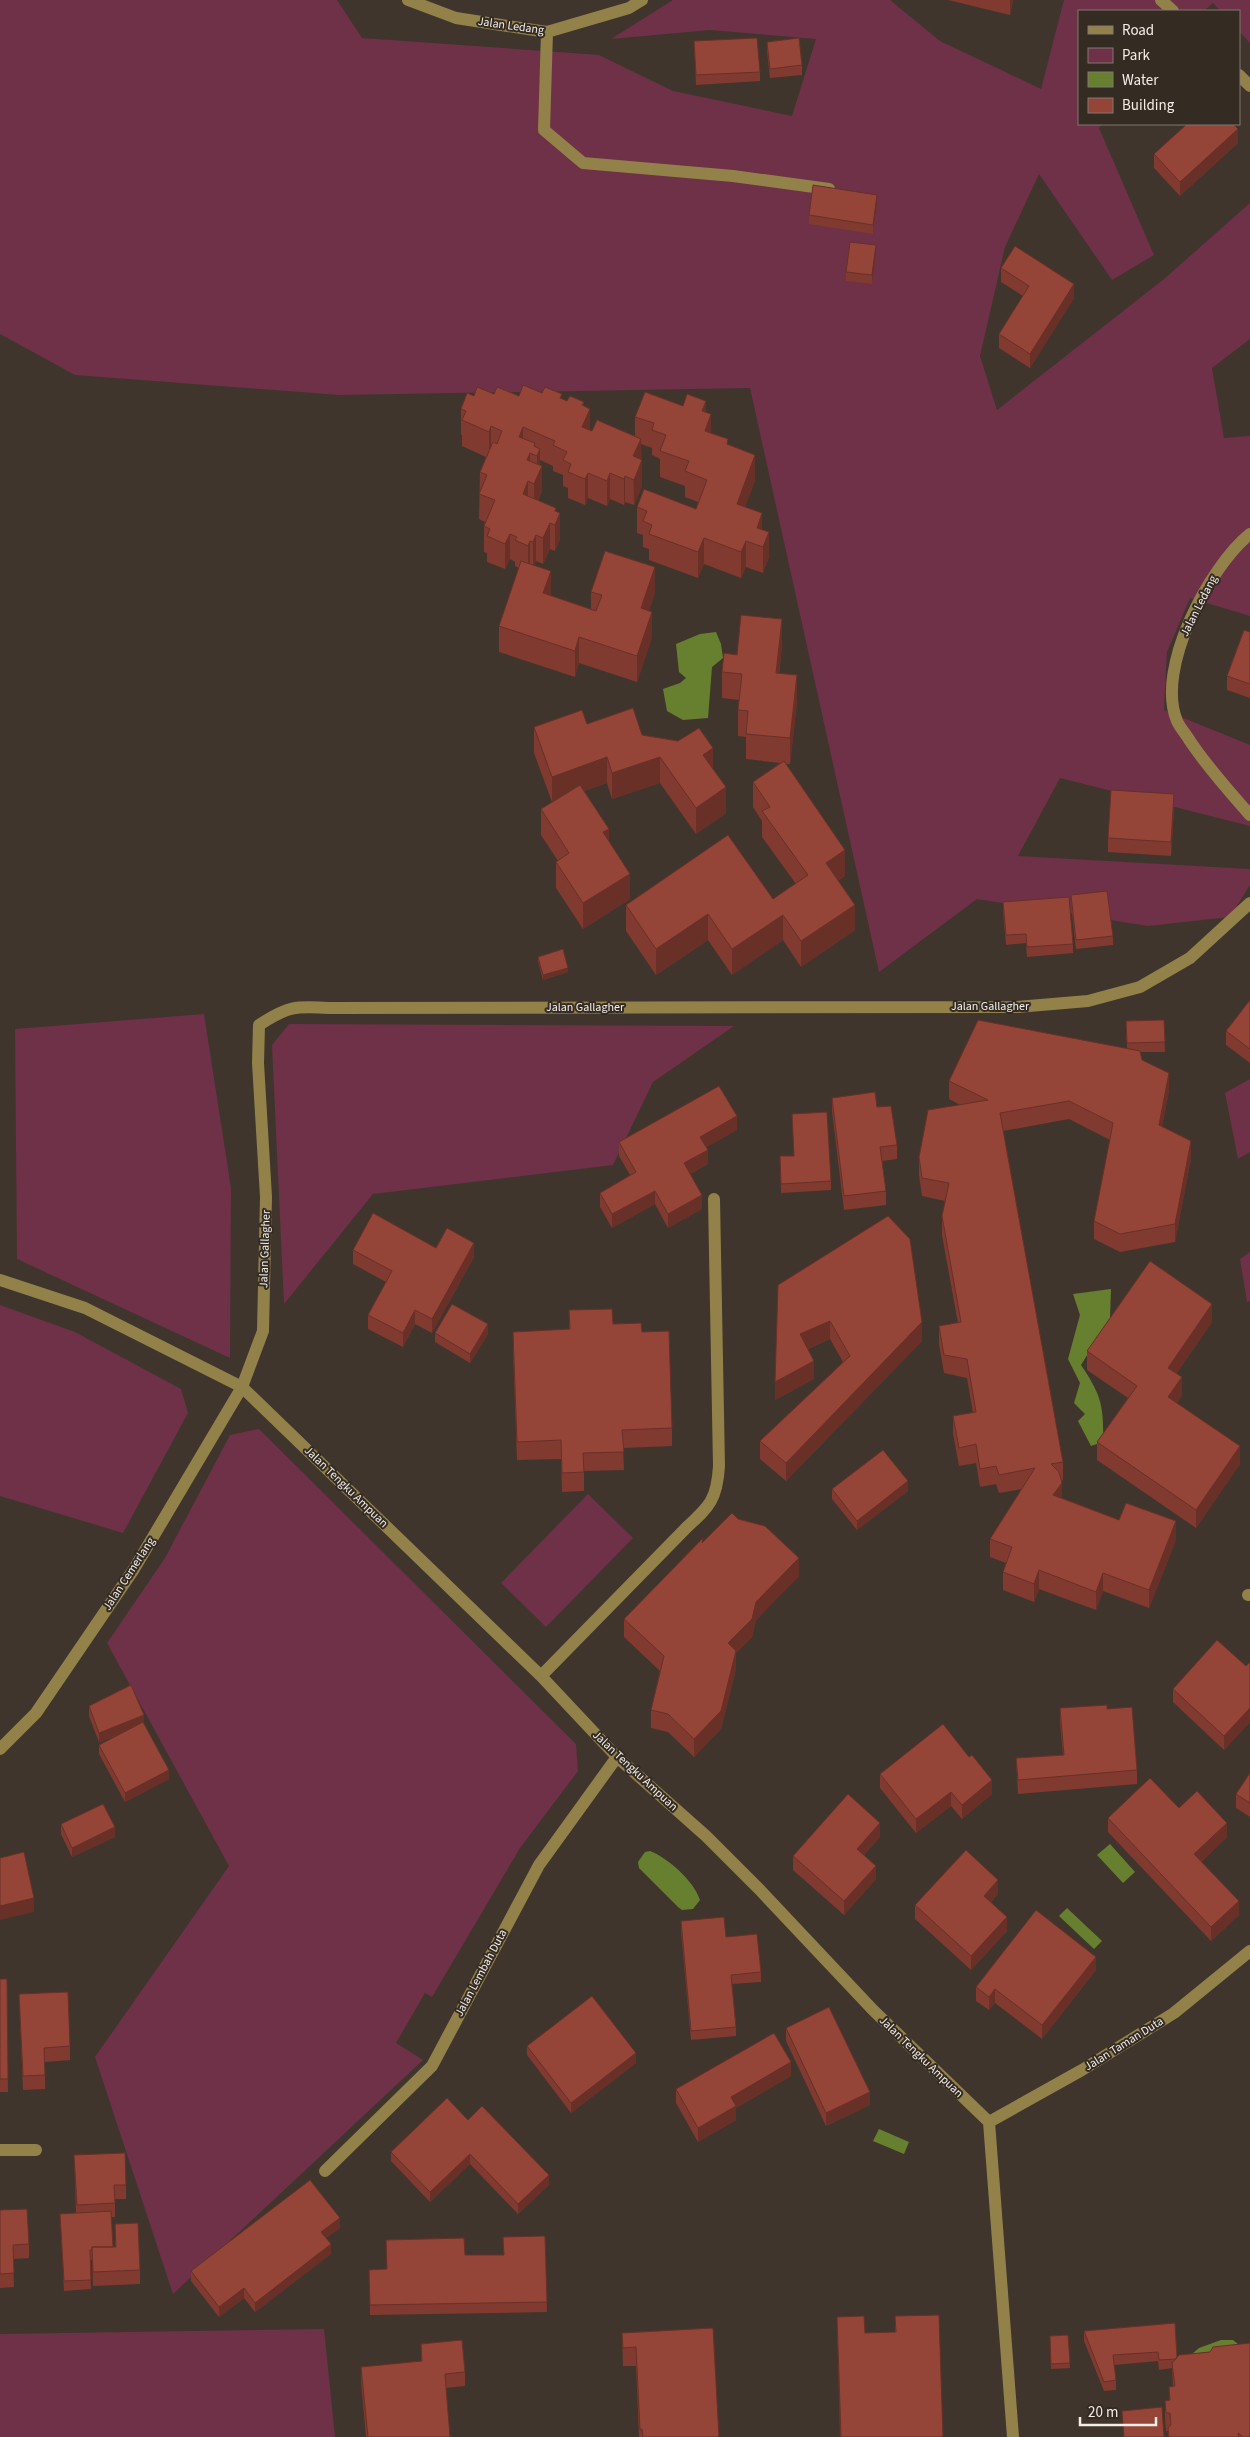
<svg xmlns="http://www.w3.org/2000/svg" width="1250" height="2437" viewBox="0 0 1250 2437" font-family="'Source Sans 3',sans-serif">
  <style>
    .green { fill: #6e3147 }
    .water { fill: #66802f }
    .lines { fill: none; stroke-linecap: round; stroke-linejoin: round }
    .minor { stroke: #92824a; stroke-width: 12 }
    .wall { fill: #803a30 }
    .shaded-wall { fill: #683027 }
    .building { fill: #954438; stroke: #683027 }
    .labels { text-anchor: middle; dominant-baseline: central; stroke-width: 4; stroke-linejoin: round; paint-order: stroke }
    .street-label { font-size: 12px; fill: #f4ede8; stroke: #342b23 }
  </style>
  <rect width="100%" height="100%" fill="#3f352d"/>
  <!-- green -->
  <path class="green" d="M0,0H337L362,38L599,55L673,91L792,116L816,39L710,30L611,39L673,0H890L940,41L1041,89L1064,0H1250V43L1239,31V11H1220L1213,3L1204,11H1079V124H1102L1099,128L1154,255L1112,280L1039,174L1005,247L980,356L997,410L1164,279L1250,203V339L1212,368L1224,438L1250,436V616L1190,598L1167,652L1164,710L1250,745V826L1060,778L1018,856L1250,869V885L1230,917L1148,926L977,899L879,972L750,388L340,395L75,375L0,334Z
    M204,1014L231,1188L230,1358L17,1259L15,1029Z
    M289,1024L734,1026L653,1082L613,1165L373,1194L284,1304L272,1045Z
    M1250,1079V1152L1238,1159L1225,1093Z
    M1250,1252V1301L1247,1302L1240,1259Z
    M0,1305L75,1332L181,1389L188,1413L123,1533L0,1496Z
    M259,1429L576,1744L578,1771L520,1848L432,1997L425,1993L396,2043L423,2060L173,2294L95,2057L229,1866L107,1643L165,1558L230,1435Z
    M588,1494L633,1538L546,1627L501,1583Z
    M324,2329L335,2437H0V2334Z"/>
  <!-- water -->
  <path class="water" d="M716,632L721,644L723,658L712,667L708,718L683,720L667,711L663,689L680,683L686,678L679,672L676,644L700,634Z
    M1111,1289L1110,1318L1081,1365C1101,1395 1104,1405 1103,1442L1091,1446L1078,1421L1085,1414L1074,1403L1080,1383L1068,1359L1080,1315L1073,1294Z
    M1110,1844L1135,1872L1123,1883L1097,1855Z
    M650,1851C668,1858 694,1881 700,1900L693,1909L682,1910L678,1907L639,1868L638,1862L645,1852Z
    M1067,1908L1102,1941L1094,1949L1059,1916Z
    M879,2129L909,2142L904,2154L873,2141Z
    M1221,2340H1233L1244,2349L1192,2354L1199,2348Z"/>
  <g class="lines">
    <!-- minor -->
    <path class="minor" d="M408,0L456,18L547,32L629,8L642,0
      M1161,0L1173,11
      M547,32L544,130L583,163L733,176L829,189
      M1239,75L1250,86
      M1250,534C1209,567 1155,669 1177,721C1180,728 1186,734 1190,741C1208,768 1229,791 1250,815
      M0,1280L85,1308L242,1387L541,1676L617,1757L706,1836L760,1890L873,2010L989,2122L1013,2437
      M1248,1595H1250
      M541,1676L687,1527C710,1506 717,1499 719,1466L714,1199
      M0,1749L36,1713L134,1569L242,1387L263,1331L266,1197L258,1063L259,1025C288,1006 295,1006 329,1008L1017,1007L1088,1001L1140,987L1190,958L1250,903
      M989,2122L1082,2070L1174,2013L1250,1951
      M0,2150H36
      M325,2171L432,2066L539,1865L617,1757"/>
  </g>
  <!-- wall -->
  <path class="wall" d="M948,0H1013L1010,15Z
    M694,41L760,72V81L696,85Z
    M767,42L802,65V75L770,78L767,51Z
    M1238,143L1180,196L1154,168V154Z
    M877,204L873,234L809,224V215Z
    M876,255L872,284L846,281V272Z
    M1001,268L1074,298L1030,368L999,348V334L1023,296L1001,282Z
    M542,393L584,406L590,430L592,431L635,436V417L683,406L706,412L711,433L728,445L755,480L745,507L762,529L769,557L763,573L746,567L741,578L704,564L698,578L649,560V549L643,547V535L637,533V507L696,509L698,502L685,497V486L660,477V459L652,455V448L641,444L642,486L634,505L625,502L624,505L610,499L607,506L588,498L585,505L568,498V488L563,486V475L553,471V466L540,460L542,491L538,501L556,512L560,539L555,551L550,549L543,564L536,561L534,565L551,596L591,609V592L655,593L649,610L652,637L637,682L579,663L575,677L499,652V626L519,568L515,566V562L510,559L505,569L487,562V553L484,552V526L485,522L479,519L480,472L486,457L462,446V435H461V409L474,396L494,394L519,396Z
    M1250,632V698L1227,690V676Z
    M782,645L779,674L797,701L790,764H786L845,876L838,881L855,930L801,967L783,940L732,975L708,940L656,975L626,931V905L773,899L796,884L762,837V821L753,807V782L780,763L746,759V737L738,736V710L739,700L722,698V672L737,655Z
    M587,724L642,735L713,769L726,813L696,834L660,783L612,799L607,783L584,791L609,841L630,899L583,929L556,888V862L558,861L541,835V809L554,802H552L534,753V727Z
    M1174,808L1171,856L1108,852V838Z
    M1071,895L1113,936V945L1076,949L1071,905Z
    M1003,902L1073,944V953L1027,957L1026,943L1006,945L1003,911Z
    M538,957L568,972L543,980L538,961Z
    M1250,1000V1063L1226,1045V1031Z
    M1164,1020L1165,1052H1140L1142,1060L1169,1091L1162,1126L1191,1159L1175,1242L1120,1252L1094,1239V1221L1110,1140L1069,1119L1003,1131L1063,1462V1480L1061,1481L1062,1498L1119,1520L1176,1540L1149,1608L1103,1591L1096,1610L1039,1589L1034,1602L1003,1590V1572L1006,1563L990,1557V1539L1022,1489L999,1493L996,1484L980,1487L976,1463L959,1466L953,1434V1416L973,1413L967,1378L944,1373L939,1344V1326L958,1323L942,1235V1216L945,1201L922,1196L919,1175V1157L960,1105L949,1099V1081L1127,1048L1126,1021Z
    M832,1098L877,1107L897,1145V1159L882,1161L886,1191V1205L844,1210L832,1111Z
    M792,1114L831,1181V1190L781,1193L780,1156H794Z
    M737,1130L706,1147L708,1164L690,1174L702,1209L668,1228L655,1204L612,1228L600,1207V1193L630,1175L619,1156V1142Z
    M436,1248L474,1257L432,1333L415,1324L403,1347L368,1329V1315L386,1282L353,1264V1250Z
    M778,1285L922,1341L786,1481L760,1459V1441L843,1362L830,1339L808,1349L814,1379L775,1400Z
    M569,1310L613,1324L642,1332L672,1428V1446L623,1448L624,1470L584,1471V1491L562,1492L561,1459L517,1460L513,1350V1332L569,1329Z
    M1212,1322L1177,1373L1182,1395L1177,1403L1240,1464L1196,1528L1097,1460V1442L1128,1398L1087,1370V1351Z
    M435,1333L488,1334L470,1363L435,1342Z
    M832,1489L908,1491L857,1530L832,1499Z
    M703,1542L799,1576L756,1620L752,1637L736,1653V1669L721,1729L694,1757L668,1732L651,1728V1710L660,1671L624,1637V1619Z
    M1250,1662V1722L1224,1750L1173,1702V1689L1246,1666Z
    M89,1706L144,1724L169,1779L125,1802L99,1754V1745L119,1735L99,1742L89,1716Z
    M1060,1708L1107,1709L1137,1770V1784L1018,1794L1016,1758L1063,1755L1060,1722Z
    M1250,1773V1817L1236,1808V1794Z
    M880,1774L992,1794L962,1819L951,1806L916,1833L880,1788Z
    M1179,1808L1227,1837L1201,1862L1239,1915L1211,1941L1108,1832V1818Z
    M61,1824L115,1837L72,1857L61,1834Z
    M880,1837L864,1855L876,1879L844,1915L793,1870V1856Z
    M998,1894L991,1902L1007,1931L971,1970L915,1919V1905Z
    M681,1921L726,1937L761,1972V1982L732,1984L736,2027V2036L691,2040L681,1931Z
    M1096,1970L1042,2039L995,2003L989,2010L976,2001V1987Z
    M0,1979H7L8,2092H0Z
    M19,1994L70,2046V2060L45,2062V2089L23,2090Z
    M786,2028L870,2105L826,2126L786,2041Z
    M527,2046L636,2063L571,2113L527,2055Z
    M791,2076L736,2108V2120L698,2142L676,2103V2089Z
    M468,2120L549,2185L518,2214L470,2164L430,2202L391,2161V2152Z
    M74,2155L126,2185V2199H115V2217H111L113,2247H115V2224L140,2270V2284L93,2286L92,2260H90L91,2289L64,2291L60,2214L76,2213Z
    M0,2210L29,2244V2258L13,2259L14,2287L0,2288Z
    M340,2228L326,2238L331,2254L255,2312L244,2298L219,2317L191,2281V2271Z
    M545,2236L547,2312L370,2315L369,2270L387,2269L465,2255H503Z
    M895,2316L943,2437H840L837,2317L865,2333L895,2332Z
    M1084,2331L1177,2357L1250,2437H1168V2431H1166L1165,2419V2401L1169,2400V2387L1173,2386L1172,2368L1159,2370L1158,2361L1114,2365L1116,2380V2390L1104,2391L1084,2341Z
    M622,2333L719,2437H639L636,2366H623Z
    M1068,2335L1070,2368L1051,2369L1050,2336Z
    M421,2344L465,2372V2386L446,2388L450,2437H366L361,2381V2367L421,2362Z"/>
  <!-- shaded-wall -->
  <path class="shaded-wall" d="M1010,0H1013L1010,15Z
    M1238,129V143L1180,196V182Z
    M877,195V204L873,234V225Z
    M876,245V255L872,284V275Z
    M1074,284V298L1030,368V354Z
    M706,401V427L702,411Z
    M584,402V423L590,409V434L582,453V405Z
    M711,414V440L705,431Z
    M491,426V452L489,458V432Z
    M523,427V453L519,437Z
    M641,439V464L642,460V486L634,505L633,456Z
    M540,449V470L542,466V491L534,509V484L537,477V456Z
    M530,453V479L528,481V507L523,494L527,460Z
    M755,455V480L737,530V504Z
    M588,473V498L585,505V479Z
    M610,473V499L607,506V481Z
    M625,476V502L624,505V479Z
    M556,508V522L560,513V539L555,551V511Z
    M762,513V539L757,528Z
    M550,523V549L543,564V538Z
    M769,532V557L763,573V547Z
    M510,534V559L505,569V544Z
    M536,535V561L533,568V542Z
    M704,538V564L698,578V552Z
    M530,541V566L528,571V546Z
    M746,541V567L741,578V552Z
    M655,567V593L641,634V608Z
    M551,571V597L543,593Z
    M652,612V637L637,682V656Z
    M782,619V645L776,699V673Z
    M579,637V663L575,677V651Z
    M797,675V701L790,764V738Z
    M713,748V774L703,755Z
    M607,757V783L552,802V777Z
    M660,757V783L612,799V773Z
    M726,787V813L696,834V808Z
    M1174,794V808L1171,856V842Z
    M609,829V854L603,832Z
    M845,850V876L826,889V863Z
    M630,874V899L583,929V903Z
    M855,905V930L801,967V941Z
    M708,914V940L656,975V949Z
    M783,915V940L732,975V949Z
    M568,968V972L543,980V975Z
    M1169,1073V1091L1159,1143V1125Z
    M737,1116V1130L700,1151V1137Z
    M1191,1141V1159L1175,1242V1224Z
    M708,1150V1164L684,1177V1163Z
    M655,1191V1204L612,1228V1214Z
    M702,1195V1209L668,1228V1214Z
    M474,1243V1257L432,1333V1319Z
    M1212,1304V1322L1168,1386V1368Z
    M415,1310V1324L403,1347V1333Z
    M830,1321V1339L800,1352V1334Z
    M922,1322V1341L786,1481V1463Z
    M488,1324V1334L470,1363V1354Z
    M814,1361V1379L775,1400V1382Z
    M1182,1377V1395L1168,1415V1397Z
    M1240,1446V1464L1196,1528V1510Z
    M908,1481V1491L857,1530V1521Z
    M1062,1483V1501L1053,1495Z
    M1176,1521V1540L1149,1608V1590Z
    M799,1558V1576L756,1620L752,1637L736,1653V1669L721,1729L694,1757V1739L728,1643L756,1602Z
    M1039,1570V1589L1034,1602V1584Z
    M1103,1573V1591L1096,1610V1592Z
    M1250,1708V1722L1224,1750V1736Z
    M144,1715V1724L99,1742V1733Z
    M169,1770V1779L125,1802V1793Z
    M992,1780V1794L962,1819V1805Z
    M951,1792V1806L916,1833V1819Z
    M880,1823V1837L857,1863V1849Z
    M1227,1823V1837L1194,1868V1854Z
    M115,1827V1837L72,1857V1848Z
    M876,1866V1879L844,1915V1901Z
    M998,1880V1894L984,1910V1896Z
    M34,1898V1912L0,1920V1906Z
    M1239,1901V1915L1211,1941V1927Z
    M1007,1917V1931L971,1970V1956Z
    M1096,1957V1970L1042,2039V2025Z
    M995,1989V2003L989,2010V1997Z
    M636,2053V2063L571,2113V2103Z
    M791,2062V2076L736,2108V2120L698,2142V2128L731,2097Z
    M870,2092V2105L826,2126V2113Z
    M470,2154V2164L430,2202V2192Z
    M549,2175V2185L518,2214V2204Z
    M340,2218V2228L321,2242V2232Z
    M331,2244V2254L255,2312V2303Z
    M244,2288V2298L219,2317V2307Z"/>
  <!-- building -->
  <path class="building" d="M757,38L760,72L696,75L694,41Z
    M799,38L802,65L770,69L767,42Z
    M1187,124H1233L1238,129L1180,182L1154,154Z
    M813,185L877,195L873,225L809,215Z
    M850,242L876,245L872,275L846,272Z
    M1015,246L1074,284L1030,354L999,334L1029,286L1001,268Z
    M523,385L542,393L545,387L562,394L560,398L567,401L570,396L584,402L582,405L590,409L582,427L592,431L597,420L641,439L633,456L642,460L634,480L625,476L624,479L610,473L607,481L588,473L585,479L568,472L571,464L563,460L567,452L553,445L555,441L523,427L519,437L535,443L534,446L540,449L537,456L530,453L527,460L542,466L534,484L528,481L523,494L556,508L555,511L560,513L555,525L550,523L543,538L536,535L533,542L530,541L528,546L515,540L517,537L510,534L505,544L487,536L490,529L484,526L495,500L479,494L487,475L480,472L493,442L497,444L502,431L491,426L489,432L462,420L466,411L461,409L467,393L474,396L477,387L494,394L497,387L519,396Z
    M645,392L683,406L687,394L706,401L702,411L711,414L705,431L728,439L727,444L755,455L737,504L762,513L757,528L769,532L763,547L746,541L741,552L704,538L698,552L649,534L652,525L643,521L647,511L637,507L644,489L696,509L707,480L685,471L689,461L660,451L666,435L652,430L654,423L635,417Z
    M605,551L655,567L641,608L652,612L637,656L579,637L575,651L499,626L521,561L551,571L543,593L596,611L602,595L591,592Z
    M741,615L782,619L776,673L797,675L790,738L746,734L748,711L738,710L742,674L722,672L724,653L737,655Z
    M1244,630L1250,632V684L1227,676Z
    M633,708L642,735L678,741L699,728L713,748L703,755L726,787L696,808L660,757L612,773L607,757L552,777L534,727L582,710L587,724Z
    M784,761L845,850L826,863L855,905L801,941L783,915L732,949L708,914L656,949L626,905L728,835L773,899L808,875L762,811L770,807L753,782Z
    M580,785L609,829L603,832L630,874L583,903L556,862L569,853L541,809Z
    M1111,790L1174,794L1171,842L1108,838Z
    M1107,891L1113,936L1076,940L1071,895Z
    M1069,897L1073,944L1027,947L1026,934L1006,935L1003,902Z
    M563,949L568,968L543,975L538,957Z
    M1250,1000V1049L1226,1031Z
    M978,1020L1140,1051L1142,1060L1169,1073L1159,1125L1191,1141L1175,1224L1120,1234L1094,1221L1113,1123L1069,1101L1000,1113L1063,1462L1051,1464L1059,1472L1062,1483L1053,1495L1119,1520L1126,1503L1176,1521L1149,1590L1103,1573L1096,1592L1039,1570L1034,1584L1003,1572L1012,1547L990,1539L1035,1468L999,1475L996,1466L980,1469L976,1444L959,1448L953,1416L976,1412L967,1359L944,1355L939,1326L961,1322L942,1216L949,1183L922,1178L919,1157L928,1110L988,1100L949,1081Z
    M1164,1020L1165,1042L1127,1043L1126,1021Z
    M719,1086L737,1116L700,1137L708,1150L684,1163L702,1195L668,1214L655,1191L612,1214L600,1193L636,1172L619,1142Z
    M875,1092L877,1107L891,1106L897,1145L880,1147L886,1191L844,1196L832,1098Z
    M827,1112L831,1181L781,1184L780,1156H794L792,1114Z
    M373,1213L436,1248L447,1228L474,1243L432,1319L415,1310L403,1333L368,1315L392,1271L353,1250Z
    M888,1216L910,1239L922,1322L786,1463L760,1441L850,1356L830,1321L800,1334L814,1361L775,1382L778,1285Z
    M1150,1261L1212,1304L1168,1368L1182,1377L1168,1397L1240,1446L1196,1510L1097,1442L1137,1386L1087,1351Z
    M452,1304L488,1324L470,1354L435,1333Z
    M612,1309L613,1324L641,1323L642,1332L669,1331L672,1428L622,1430L624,1452L583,1453L584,1472L562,1473L561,1440L517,1442L513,1332L570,1329L569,1310Z
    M883,1450L908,1481L857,1521L832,1489Z
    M732,1513L738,1519L765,1526L799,1558L756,1602L752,1619L728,1643L736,1651L721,1711L694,1739L668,1714L651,1710L664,1656L624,1619L703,1538L702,1543Z
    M1217,1640L1246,1666L1250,1662V1708L1224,1736L1173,1689Z
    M131,1685L144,1715L99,1733L89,1706Z
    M1107,1705V1709L1132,1707L1137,1770L1018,1780L1016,1758L1064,1755L1060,1708Z
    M143,1722L169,1770L125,1793L99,1745Z
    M943,1724L969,1757L972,1755L992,1780L962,1805L951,1792L916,1819L880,1774Z
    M1250,1773V1803L1236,1794Z
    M1150,1778L1179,1808L1197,1791L1227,1823L1194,1854L1239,1901L1211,1927L1108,1818Z
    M848,1794L880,1823L857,1849L876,1866L844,1901L793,1856Z
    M103,1804L115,1827L72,1848L61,1824Z
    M966,1850L998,1880L984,1896L1007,1917L971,1956L915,1905Z
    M24,1852L34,1898L0,1906V1858Z
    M1036,1910L1096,1957L1042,2025L995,1989L989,1997L976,1987Z
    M724,1917L726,1937L757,1934L761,1972L731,1975L736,2027L691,2031L681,1921Z
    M0,1979H7L8,2079H0Z
    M68,1992L70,2046L44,2048L45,2075L23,2076L19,1994Z
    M592,1996L636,2053L571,2103L527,2046Z
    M829,2007L870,2092L826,2113L786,2028Z
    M774,2033L791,2062L731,2097L736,2106L698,2128L676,2089Z
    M447,2098L468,2120L482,2106L549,2175L518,2204L470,2154L430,2192L391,2152Z
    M125,2153L126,2185H114L115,2203L77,2205L74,2155Z
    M310,2180L340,2218L321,2232L331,2244L255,2303L244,2288L219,2307L191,2271Z
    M27,2209L29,2244L13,2245L14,2273L0,2274V2210Z
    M111,2211L113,2247H92V2250H90L91,2280L64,2281L60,2214Z
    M138,2223L140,2270L93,2272L92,2247H116L115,2224Z
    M545,2236L547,2302L370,2305L369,2270L387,2269L386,2240L464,2238L465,2255H504L503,2237Z
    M939,2315L943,2437H841L837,2317L864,2316L865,2333L896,2332L895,2316Z
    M1175,2323L1177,2357L1176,2359L1159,2360L1158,2352L1113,2355L1116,2380L1104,2382L1084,2331Z
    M713,2328L719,2437H643L642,2429L640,2430L636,2347L623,2348L622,2333Z
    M1068,2335L1070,2363L1051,2364L1050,2336Z
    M462,2340L465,2372L445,2374L450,2437H368L361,2367L422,2361L421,2344Z
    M1250,2343V2437H1243L1238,2433L1239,2437H1169L1168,2428L1171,2425L1170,2413H1166L1165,2401L1170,2400L1169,2387L1175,2386L1172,2363L1179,2355L1210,2352L1213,2347Z
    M1162,2407L1164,2437H1124L1122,2411Z"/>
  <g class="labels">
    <!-- street labels -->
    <g class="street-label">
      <text transform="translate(511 26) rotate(8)">Jalan Ledang</text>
      <text transform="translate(1199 606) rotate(-63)">Jalan Ledang</text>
      <text x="990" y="1006">Jalan Gallagher</text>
      <text x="585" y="1007">Jalan Gallagher</text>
      <text transform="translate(265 1249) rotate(-88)">Jalan Gallagher</text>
      <text transform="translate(346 1487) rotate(44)">Jalan Tengku Ampuan</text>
      <text transform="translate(129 1574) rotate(-57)">Jalan Cemerlang</text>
      <text transform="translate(635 1771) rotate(43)">Jalan Tengku Ampuan</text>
      <text transform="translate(481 1973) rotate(-62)">Jalan Lembah Duta</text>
      <text transform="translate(1124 2044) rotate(-32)">Jalan Taman Duta</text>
      <text transform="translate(921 2057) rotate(44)">Jalan Tengku Ampuan</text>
    </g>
  </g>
  <!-- legend -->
  <rect x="1078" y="10" width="162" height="115" fill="#342b23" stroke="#817972"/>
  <rect x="1088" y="26" width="25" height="8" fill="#92824a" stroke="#817972"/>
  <text x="1122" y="35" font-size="15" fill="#f4ede8">Road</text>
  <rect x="1088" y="48" width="25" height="15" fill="#6e3147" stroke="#817972"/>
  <text x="1122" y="60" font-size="15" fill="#f4ede8">Park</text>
  <rect x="1088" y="72" width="25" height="15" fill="#66802f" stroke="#817972"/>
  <text x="1122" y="85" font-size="15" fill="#f4ede8">Water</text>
  <rect x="1088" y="98" width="25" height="15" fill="#954438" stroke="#817972"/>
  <text x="1122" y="110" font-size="15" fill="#f4ede8">Building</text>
  <!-- scale -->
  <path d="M1080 2417v8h76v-8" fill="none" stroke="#f4ede8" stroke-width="2.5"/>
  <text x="1088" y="2417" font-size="15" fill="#f4ede8" stroke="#342b23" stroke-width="4" paint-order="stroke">20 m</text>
</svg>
